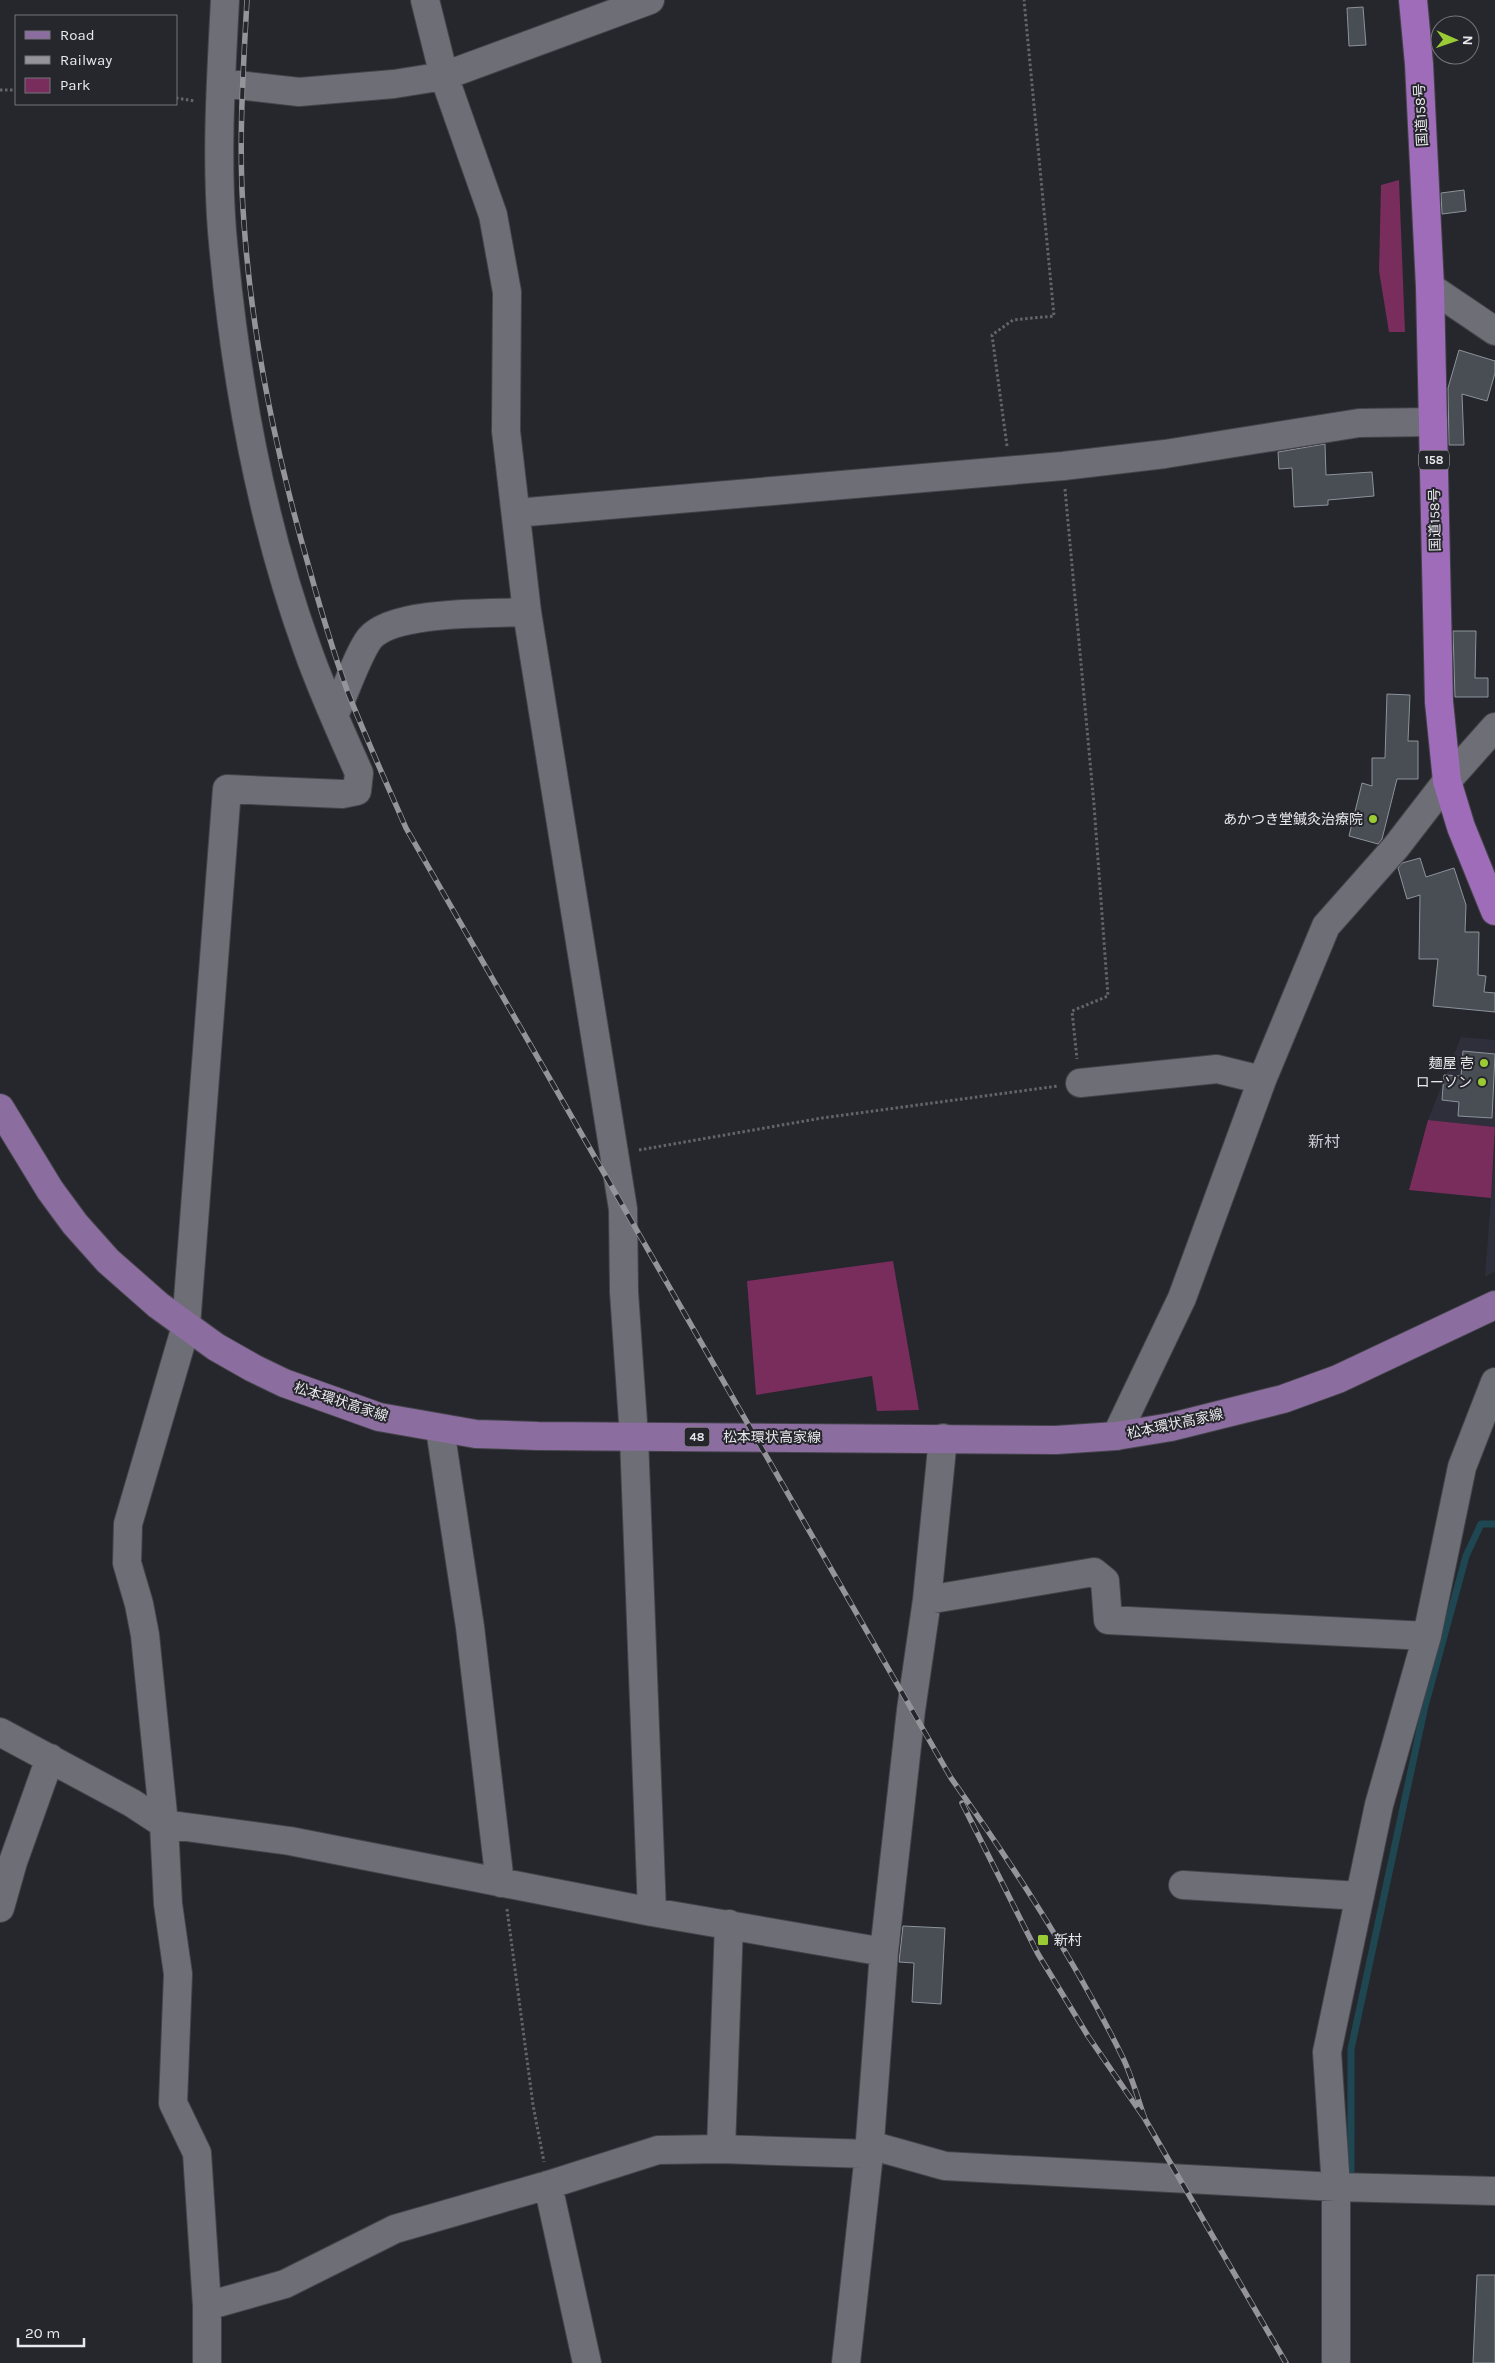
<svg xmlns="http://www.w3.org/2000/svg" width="1495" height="2363" viewBox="0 0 1495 2363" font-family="Karla,'Noto Sans JP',sans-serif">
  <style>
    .built { fill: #2e2f3b }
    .green { fill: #782d5d }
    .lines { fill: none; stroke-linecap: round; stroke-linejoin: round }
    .stream { stroke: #1f4752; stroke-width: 7 }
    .building { fill: #484e54; stroke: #8c939a }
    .minor-casing { stroke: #434349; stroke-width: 30 }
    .major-casing { stroke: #434349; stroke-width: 30 }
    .highway-casing { stroke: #434349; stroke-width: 30 }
    .path { stroke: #64646b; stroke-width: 3; stroke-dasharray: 2.5 2.5; stroke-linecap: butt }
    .minor { stroke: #6e6e77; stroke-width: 28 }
    .major { stroke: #8b6d9f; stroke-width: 28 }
    .highway { stroke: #9e6cb9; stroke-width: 28 }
    .rail-casing { stroke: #94949a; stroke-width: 5.5 }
    .rail { stroke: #26262d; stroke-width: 4; stroke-dasharray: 11; stroke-linecap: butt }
    .poi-dot { fill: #9acb34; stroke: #26262d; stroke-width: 2 }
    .labels { text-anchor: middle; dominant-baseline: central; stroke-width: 4; stroke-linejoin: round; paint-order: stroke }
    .shield { fill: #26262d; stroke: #aeaeb3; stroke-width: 1 }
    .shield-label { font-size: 12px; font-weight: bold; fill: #e8e8ed }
    .street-label { font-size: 14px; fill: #e8e8ed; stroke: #26262d }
    .poi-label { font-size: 14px; fill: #e8e8ed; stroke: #26262d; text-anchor: end }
    .quarter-label { font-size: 16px; fill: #c9cad3; stroke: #26262d }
  </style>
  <rect width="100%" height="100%" fill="#26262d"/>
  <!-- built -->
  <path class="built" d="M1461,1037L1495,1040V1127L1428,1120Z
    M1495,1146V1271L1485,1277L1491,1198Z"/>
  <!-- green -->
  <path class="green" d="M1399,180L1405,332H1389L1379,271L1381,185Z
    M1428,1120L1495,1127L1491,1198L1409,1190Z
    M893,1261L919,1410L877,1411L872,1376L756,1395L747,1281Z"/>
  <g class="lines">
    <!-- stream -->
    <path class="stream" d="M1351,2171V2049L1425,1706L1466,1556L1481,1524H1495"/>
  </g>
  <!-- building -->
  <path class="building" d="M1363,7L1366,45L1349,46L1347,8Z
    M1464,190L1466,211L1442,214L1441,193Z
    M1459,350L1495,361V373L1487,401L1462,394L1464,445H1449L1448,388Z
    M1325,444L1326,475L1372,472L1374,496L1328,500V505L1294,507L1292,468L1279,469L1278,452Z
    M1453,631H1476L1475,678H1488V697H1455Z
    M1387,694L1410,695L1408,741H1418V779H1397L1382,839L1378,844L1349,836L1362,783L1372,786V758H1385Z
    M1420,858L1426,877L1454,868L1466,905L1465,932H1479L1478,975L1486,976L1484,992L1495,993V1012L1433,1006L1438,959H1419L1420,895L1407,899L1398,868L1402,863Z
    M1463,1051L1495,1054L1492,1118L1458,1116L1459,1102L1442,1100L1444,1075L1461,1076Z
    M903,1926L945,1928L941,2004L912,2002L914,1963L899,1962Z
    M1477,2275H1495V2363H1473Z"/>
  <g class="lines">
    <defs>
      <path id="minor" d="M425,0L444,76L493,215L507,292L506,431L527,612L623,1209L624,1292L634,1437L652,1912
        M221,83L299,92L394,84L444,76L650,0
        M1430,287L1495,331
        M516,513L1063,466L1165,454L1359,423L1433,422
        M334,715C344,696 358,653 370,638C394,610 490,614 527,612
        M1080,1083L1217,1069L1262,1080
        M440,1429L470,1627L500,1883
        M1116,1436L1182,1298L1262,1080L1326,926L1396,847L1447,781L1495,727
        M927,1600L1094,1572L1105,1581L1108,1620L1427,1636
        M0,1732L132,1803L164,1824L290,1841L652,1912L884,1952
        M1183,1885L1360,1896
        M0,1908L13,1862L50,1758
        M870,2145L945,2166L1336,2187L1495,2191
        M721,2149L729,1924
        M548,2185L587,2363
        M207,2306L285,2284L395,2229L548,2185L658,2150L721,2149L869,2154
        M207,2363V2306L197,2153L173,2103L178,1974L168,1904L164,1824L145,1635L139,1604L127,1563L128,1524L186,1326L227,789L342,794L357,791L359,773C341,732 322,691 307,648C259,515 234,371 222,231C216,154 221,77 225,0
        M846,2363L869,2154L884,1952L911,1710L927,1600L943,1438
        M1336,2363V2187L1327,2052L1379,1805L1427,1636L1462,1467L1495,1382"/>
      <path id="major" d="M0,1108L50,1190L75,1224L108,1261L158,1305L216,1347L253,1368L284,1383L379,1417L476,1434L538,1436L1056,1440L1116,1436L1171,1427L1283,1399L1338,1379L1495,1305"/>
      <path id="highway" d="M1413,0L1419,64L1430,287L1439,702L1447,781L1461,827L1495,911"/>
    </defs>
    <!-- minor casing -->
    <use href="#minor" class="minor-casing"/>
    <!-- major casing -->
    <use href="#major" class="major-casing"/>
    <!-- highway casing -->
    <use href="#highway" class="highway-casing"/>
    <!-- path -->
    <path class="path" d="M0,90H16
      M176,98L195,101
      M1007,446L992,335L1013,320L1054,316L1024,0
      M1065,489L1094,805L1108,996L1072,1011L1077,1059
      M639,1150L822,1118L1058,1086
      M507,1909L533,2105L544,2162"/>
    <!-- minor -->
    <use href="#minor" class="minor"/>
    <!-- major -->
    <use href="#major" class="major"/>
    <!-- highway -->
    <use href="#highway" class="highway"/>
    <defs>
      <path id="rail" d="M247,0C243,72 238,150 244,223C252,340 277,458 310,571C321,611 333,651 347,690C365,736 386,782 406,828L951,1778C1014,1867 1075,1960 1123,2058C1132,2077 1138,2099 1145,2119
        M962,1803L1038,1954L1088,2036L1145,2119L1286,2363"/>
    </defs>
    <!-- rail casing -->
    <use href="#rail" class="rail-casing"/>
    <!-- rail -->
    <use href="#rail" class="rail"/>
  </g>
  <!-- markers -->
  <g class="poi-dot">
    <circle cx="1373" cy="819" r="5"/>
    <circle cx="1484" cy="1063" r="5"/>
    <circle cx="1482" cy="1082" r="5"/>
    <rect x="1037" y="1934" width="12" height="12" rx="2.5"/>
  </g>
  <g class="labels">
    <!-- shield labels -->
    <g class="shield">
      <rect x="1419" y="450.5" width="30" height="19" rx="4"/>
      <rect x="684.5" y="1427.5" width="25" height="19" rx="4"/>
    </g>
    <g class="shield-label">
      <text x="1434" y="460">158</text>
      <text x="697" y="1437">48</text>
    </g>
    <!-- street labels -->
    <g class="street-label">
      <text transform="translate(1421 115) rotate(-93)">国道158号</text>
      <text transform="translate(1435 520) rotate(-91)">国道158号</text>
      <text transform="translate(341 1402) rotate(18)">松本環状高家線</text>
      <text transform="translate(1175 1424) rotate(-12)">松本環状高家線</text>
      <text x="772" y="1437">松本環状高家線</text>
    </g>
    <!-- poi labels -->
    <g class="poi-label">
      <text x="1363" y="819">あかつき堂鍼灸治療院</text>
      <text x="1474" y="1063">麺屋 壱</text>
      <text x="1472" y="1082">ローソン</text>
      <text x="1054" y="1940" text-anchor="start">新村</text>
    </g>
    <!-- quarter labels -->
    <g class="quarter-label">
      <text x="1324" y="1141">新村</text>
    </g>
  </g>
  <!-- legend -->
  <rect x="15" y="15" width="162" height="90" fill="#26262d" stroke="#74747a"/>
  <rect x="25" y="31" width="25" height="8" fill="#8b6d9f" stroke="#74747a"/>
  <text x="60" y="40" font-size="15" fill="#e8e8ed">Road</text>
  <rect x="25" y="56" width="25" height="8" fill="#94949a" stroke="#74747a"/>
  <text x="60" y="65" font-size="15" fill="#e8e8ed">Railway</text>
  <rect x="25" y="78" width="25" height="15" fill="#782d5d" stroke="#74747a"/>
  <text x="60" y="90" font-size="15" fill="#e8e8ed">Park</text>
  <!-- north arrow -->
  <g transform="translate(1455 40) rotate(92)"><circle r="24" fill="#26262d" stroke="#74747a"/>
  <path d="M0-4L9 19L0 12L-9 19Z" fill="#9acb34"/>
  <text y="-8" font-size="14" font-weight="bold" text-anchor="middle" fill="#e8e8ed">N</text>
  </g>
  <!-- scale -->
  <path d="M18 2338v8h66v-8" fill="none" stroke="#e8e8ed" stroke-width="2.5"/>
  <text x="25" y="2338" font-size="15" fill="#e8e8ed" stroke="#26262d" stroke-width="4" paint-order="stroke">20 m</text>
</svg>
